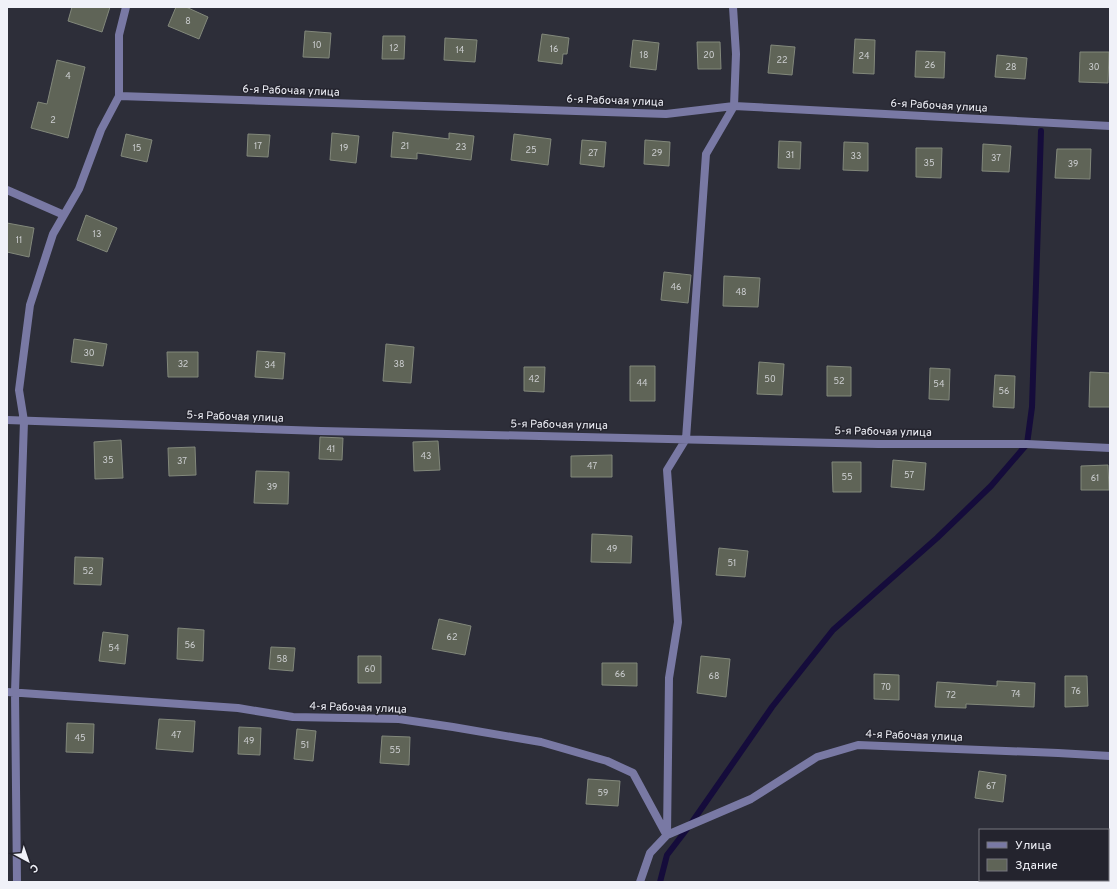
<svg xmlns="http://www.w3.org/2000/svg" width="1117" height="889" viewBox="0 0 1117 889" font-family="Overpass,sans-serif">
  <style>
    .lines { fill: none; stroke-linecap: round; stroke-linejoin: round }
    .stream { stroke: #150c3b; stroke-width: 6 }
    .building { fill: #5f6457; stroke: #82887b }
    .minor { stroke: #7979a4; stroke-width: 8 }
    .labels { text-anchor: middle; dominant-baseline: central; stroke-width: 3; stroke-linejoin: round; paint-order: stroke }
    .number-label { font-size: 9px; fill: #ccced0 }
    .street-label { font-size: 11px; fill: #f0f1f8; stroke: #24242e }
  </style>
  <rect width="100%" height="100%" fill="#2d2e39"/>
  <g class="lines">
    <!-- stream -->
    <path class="stream" d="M660,882L667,855L690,825L772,707L833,630L937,538L991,486L1027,444L1032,407L1041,131"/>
  </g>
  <!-- building -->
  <path class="building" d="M72,7H110L102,32L68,21Z
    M176,7H186L208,17L199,39L168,26Z
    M305,31L331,33L329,58L303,57Z
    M542,34L569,38L567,54H563L562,64L538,61Z
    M383,36H405L404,59H382Z
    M445,38L477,40L475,62L444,60Z
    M855,39L875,40L874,74L853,73Z
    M633,40L659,43L656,70L630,67Z
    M697,42H720L721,69H698Z
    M771,45L795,47L792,75L768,73Z
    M916,51L945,52L944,78L915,77Z
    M1080,52H1109L1108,83L1079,82Z
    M997,55L1027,58L1025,79L995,77Z
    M57,60L85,67L68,138L31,128L38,102L47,104Z
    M393,132L449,139V133L474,136L471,160L417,153V159L391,157Z
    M332,133L359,136L356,163L330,160Z
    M126,134L152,140L147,162L121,156Z
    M248,134L270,135L268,157L247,156Z
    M514,134L551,139L548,165L511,160Z
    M582,140L606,142L604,167L580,164Z
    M645,140L670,142L669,166L644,164Z
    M779,141L801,142L800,169L778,168Z
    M844,142L868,143V171L843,170Z
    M983,144L1011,146L1009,172L982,171Z
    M916,148H942L941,178L916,177Z
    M1057,149H1091L1090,179L1055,178Z
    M86,215L117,228L107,252L77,240Z
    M7,223L34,228L29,257L7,252Z
    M664,272L691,275L688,303L661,300Z
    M724,276L760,278L758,307L723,306Z
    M74,339L107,344L103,366L71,362Z
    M386,344L414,347L411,383L383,381Z
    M257,351L285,353L283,379L255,377Z
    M167,352H198V377H168Z
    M759,362L784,364L782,395L757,394Z
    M630,366H655V401H630Z
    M827,366L851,367V396H827Z
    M524,367H545L544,392L524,391Z
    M930,368L950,369L949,400L929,399Z
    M1090,372L1110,373V407H1089Z
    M995,375L1015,376L1014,408L993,407Z
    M320,437L343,438L342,460L319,459Z
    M121,440L123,478L95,479L94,442Z
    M438,441L440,470L414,471L413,442Z
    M195,447L196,475L169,476L168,448Z
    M612,455V477H571V456Z
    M893,460L926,463L924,490L891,487Z
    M832,462H861V492H833Z
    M1108,465L1109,490H1081V466Z
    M256,471L289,472L288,504L254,503Z
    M592,534L632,536L631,563L591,562Z
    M719,548L748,551L745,577L716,575Z
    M75,557L103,558L101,585L74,584Z
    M439,619L471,626L465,655L432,649Z
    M178,628L204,630L203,661L177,659Z
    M103,632L128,635L125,664L99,661Z
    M271,647L295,648L293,671L269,669Z
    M358,656H381V683H358Z
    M701,656L730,659L726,697L697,693Z
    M602,663H637V686L602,685Z
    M874,674L899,675V700L874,699Z
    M1065,676H1087L1088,706L1065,707Z
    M997,681L1035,683L1034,707L966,704V708L935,707L937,682L997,686Z
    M159,719L195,721L193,752L156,749Z
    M67,723L94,724L93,753L66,752Z
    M239,727L261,728L260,755L238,754Z
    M297,729L316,731L313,761L294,759Z
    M382,736L410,737L409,765L380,763Z
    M979,771L1006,775L1003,802L975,798Z
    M588,779L620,781L618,806L586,804Z"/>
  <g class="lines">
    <!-- minor -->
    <path class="minor" d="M119,96L666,114L734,106L1110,126
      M7,190L64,215
      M7,420L321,431L878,444H1027L1110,448
      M7,692L238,708L293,717L399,719L453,727L541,742L607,761L633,773L666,834
      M667,835L669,678L678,622L667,470L686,439L706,154L734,106L736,54L733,7
      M17,882L15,692L24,421L19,390L30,305L53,234L79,189L101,130L119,96V35L126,7
      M640,882L650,853L667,835L751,799L817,757L858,745L1058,753L1110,756"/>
  </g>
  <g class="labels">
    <!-- number labels -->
    <g class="number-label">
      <text x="188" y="21">8</text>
      <text x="317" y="45">10</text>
      <text x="394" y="48">12</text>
      <text x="554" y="49">16</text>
      <text x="460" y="50">14</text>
      <text x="644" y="55">18</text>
      <text x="709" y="55">20</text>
      <text x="864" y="56">24</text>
      <text x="782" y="60">22</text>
      <text x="930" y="65">26</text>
      <text x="1011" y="67">28</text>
      <text x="1094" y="67">30</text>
      <text x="68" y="76">4</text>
      <text x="53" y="120">2</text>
      <text x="258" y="146">17</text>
      <text x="405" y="146">21</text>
      <text x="461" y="147">23</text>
      <text x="137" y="148">15</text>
      <text x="344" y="148">19</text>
      <text x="531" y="150">25</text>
      <text x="593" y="153">27</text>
      <text x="657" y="153">29</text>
      <text x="790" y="155">31</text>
      <text x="856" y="156">33</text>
      <text x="996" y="158">37</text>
      <text x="929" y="163">35</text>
      <text x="1073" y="164">39</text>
      <text x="97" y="234">13</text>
      <text x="19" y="240">11</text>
      <text x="676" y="287">46</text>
      <text x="741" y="292">48</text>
      <text x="89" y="353">30</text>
      <text x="183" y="364">32</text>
      <text x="399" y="364">38</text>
      <text x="270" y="365">34</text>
      <text x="534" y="379">42</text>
      <text x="770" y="379">50</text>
      <text x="839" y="381">52</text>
      <text x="642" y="383">44</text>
      <text x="939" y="384">54</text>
      <text x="1004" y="391">56</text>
      <text x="331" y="449">41</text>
      <text x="426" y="456">43</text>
      <text x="108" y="460">35</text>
      <text x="182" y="461">37</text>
      <text x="592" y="466">47</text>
      <text x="909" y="475">57</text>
      <text x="847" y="477">55</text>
      <text x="1095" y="478">61</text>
      <text x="272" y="487">39</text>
      <text x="612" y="549">49</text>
      <text x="732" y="563">51</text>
      <text x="88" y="571">52</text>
      <text x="452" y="637">62</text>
      <text x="190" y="645">56</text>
      <text x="114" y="648">54</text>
      <text x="282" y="659">58</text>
      <text x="370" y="669">60</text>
      <text x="620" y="674">66</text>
      <text x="714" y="676">68</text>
      <text x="886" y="687">70</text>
      <text x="1076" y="691">76</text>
      <text x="1016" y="694">74</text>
      <text x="951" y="695">72</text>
      <text x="176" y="735">47</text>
      <text x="80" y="738">45</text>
      <text x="249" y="741">49</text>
      <text x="305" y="745">51</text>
      <text x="395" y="750">55</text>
      <text x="991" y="786">67</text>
      <text x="603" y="793">59</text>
    </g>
    <!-- street labels -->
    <g class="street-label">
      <text transform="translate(291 91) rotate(2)">6-я Рабочая улица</text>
      <text transform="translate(615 101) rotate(2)">6-я Рабочая улица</text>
      <text transform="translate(939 106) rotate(3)">6-я Рабочая улица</text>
      <text transform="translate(235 417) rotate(2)">5-я Рабочая улица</text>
      <text transform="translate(559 425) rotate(1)">5-я Рабочая улица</text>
      <text transform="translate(883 432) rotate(1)">5-я Рабочая улица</text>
      <text transform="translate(358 708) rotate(2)">4-я Рабочая улица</text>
      <text transform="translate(914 736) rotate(2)">4-я Рабочая улица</text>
    </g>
  </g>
  <!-- border -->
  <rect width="1117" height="889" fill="none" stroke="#f0f1f8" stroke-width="16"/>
  <!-- legend -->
  <rect x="979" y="829" width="130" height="52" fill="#24242e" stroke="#76767f"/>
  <rect x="987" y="842" width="20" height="6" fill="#7979a4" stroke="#76767f"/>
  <text x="1015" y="849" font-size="12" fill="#f0f1f8">Улица</text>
  <rect x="987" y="859" width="20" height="12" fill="#5f6457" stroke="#76767f"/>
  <text x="1015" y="869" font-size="12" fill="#f0f1f8">Здание</text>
  <!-- north arrow -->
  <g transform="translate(28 861) rotate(140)" stroke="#24242e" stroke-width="3" paint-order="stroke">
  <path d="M0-3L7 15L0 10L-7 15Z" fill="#f0f1f8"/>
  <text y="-6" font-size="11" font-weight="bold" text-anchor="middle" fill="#f0f1f8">С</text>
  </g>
</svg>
